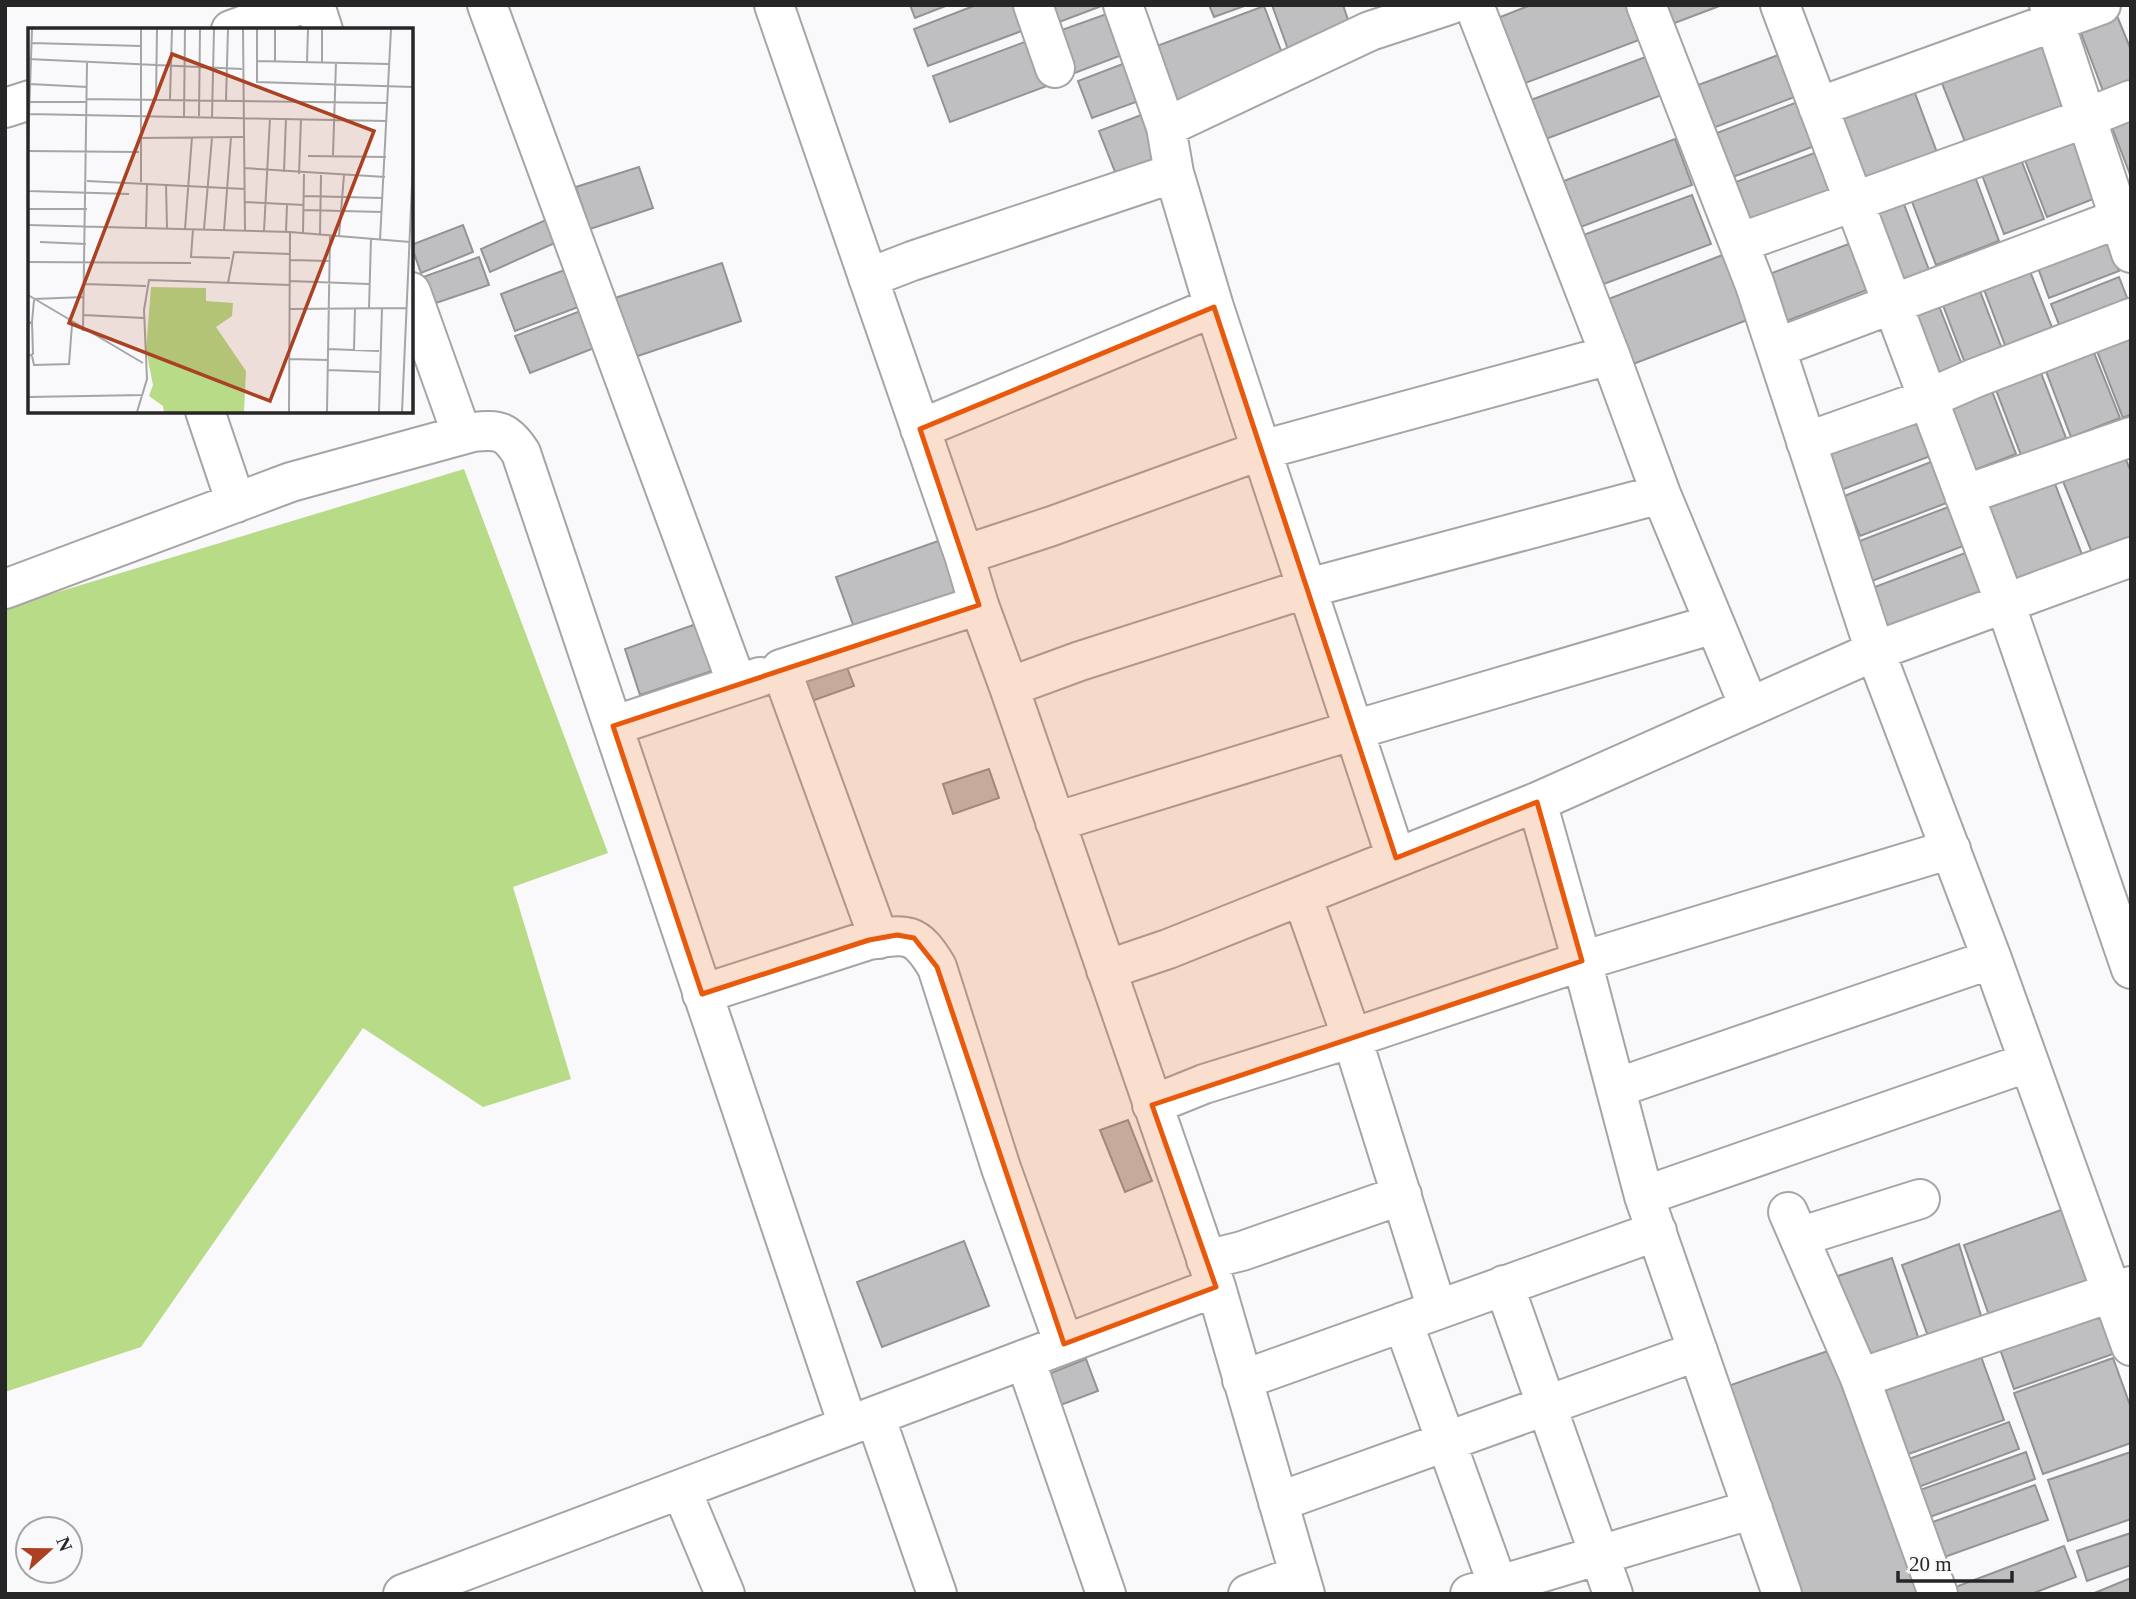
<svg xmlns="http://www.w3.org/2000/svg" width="2136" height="1599" viewBox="0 0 2136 1599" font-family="'Times New Roman',serif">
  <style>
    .green { fill: #b7db86 }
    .building { fill: #bfbec0; stroke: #949394; stroke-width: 2 }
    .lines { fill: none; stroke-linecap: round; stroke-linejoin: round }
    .minor-casing { stroke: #a5a5a7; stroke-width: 42 }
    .minor { stroke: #fff; stroke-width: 38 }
    .marked { fill: #e8590c; fill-opacity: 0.2; stroke: #e8590c; stroke-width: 5; stroke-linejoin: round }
    .inset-road { fill: none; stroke: #a5a5a6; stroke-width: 2 }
    .view { fill: #a94122; fill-opacity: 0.15; stroke: #a94122; stroke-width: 3.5 }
    .inset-edge { fill: none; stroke: #262627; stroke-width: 3.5 }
  </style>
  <rect width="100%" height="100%" fill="#f9f9fb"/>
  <!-- green -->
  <path class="green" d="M464,469L608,853L513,887L571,1079L483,1107L363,1028L141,1347L5,1392V608Z"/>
  <!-- building -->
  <path class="building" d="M910,5H948L915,18Z
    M976,5H1018L1027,29L928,66L914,29Z
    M1047,5H1104L1054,24Z
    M1209,5H1247L1214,17Z
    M1272,5H1343L1351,29L1289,52Z
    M1531,5H1635L1647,37L1520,85L1495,19Z
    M1651,5H1722L1659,29Z
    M1264,6L1285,61L1167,105L1146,50Z
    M1115,11L1130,52L1072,74L1056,32Z
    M2115,11L2131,50V95L2108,104L2078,25Z
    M2038,35L2070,119L1971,157L1938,73Z
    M1030,40L1047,86L950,122L933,76Z
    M1789,51L1805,93L1705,131L1690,88Z
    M1648,56L1662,95L1538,142L1523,103Z
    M1133,60L1147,98L1092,118L1078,81Z
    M1913,88L1942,166L1861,197L1832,120Z
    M1808,98L1825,142L1725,180L1709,136Z
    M2131,109V177L2108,117Z
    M1149,112L1168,164L1119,182L1099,131Z
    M2070,131L2096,198L2047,217L2021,150Z
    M1675,139L1692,185L1570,231L1553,185Z
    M1828,148L1847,197L1743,236L1725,186Z
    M2017,149L2044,219L2004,234L1978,164Z
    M1971,166L1999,241L1936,265L1908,191Z
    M639,167L653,208L590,229L576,187Z
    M1899,191L1929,270L1891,284L1861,206Z
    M1692,195L1711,244L1593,288L1575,238Z
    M548,219L557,242L490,272L481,249Z
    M463,225L473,252L421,273L411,245Z
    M2106,239L2119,271L2049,298L2037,265Z
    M1859,240L1877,286L1776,325L1759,278Z
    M1725,254L1750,319L1623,368L1598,303Z
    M479,257L489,285L433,304L423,277Z
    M722,263L741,321L635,357L615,298Z
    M2028,266L2058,343L2011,361L1982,284Z
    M567,269L581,306L515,331L501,294Z
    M2119,277L2131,308L2065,340L2051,304Z
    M1978,286L2007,362L1970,376L1941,300Z
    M1937,301L1968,380L1931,394L1901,315Z
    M583,310L597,347L530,373L515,336Z
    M2131,324V414L2123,418L2092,338Z
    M2089,340L2120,418L2071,437L2041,358Z
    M2036,360L2066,438L2021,455L1991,377Z
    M1987,378L2016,454L1964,474L1935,398Z
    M1924,407L1941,452L1841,490L1824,446Z
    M2120,445L2131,472V552L2097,565L2058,469Z
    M1941,458L1957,499L1860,536L1844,496Z
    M2052,476L2086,565L2011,594L1977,505Z
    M1956,504L1971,543L1872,581L1857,542Z
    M941,540L960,597L856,633L836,577Z
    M1973,550L1991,597L1890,636L1872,588Z
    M696,624L712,671L640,695L625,649Z
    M843,657L854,686L809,702L799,672Z
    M989,769L999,798L953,814L943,784Z
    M1128,1120L1152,1181L1125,1192L1100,1130Z
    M2072,1206L2098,1279L1990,1318L1964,1245Z
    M964,1241L989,1306L882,1347L857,1282Z
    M1959,1244L1982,1319L1929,1339L1902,1265Z
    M1892,1258L1921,1346L1867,1364L1838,1276Z
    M2099,1315L2113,1354L2014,1389L2000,1349Z
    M1839,1347L1926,1594H1801L1728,1386Z
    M1979,1351L2004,1420L1903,1456L1878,1388Z
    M2113,1358L2131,1408V1443L2043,1474L2014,1393Z
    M1086,1359L1098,1391L1058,1406L1046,1375Z
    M2009,1422L2019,1449L1916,1488L1906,1460Z
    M2026,1452L2035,1479L1927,1518L1917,1491Z
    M2131,1452V1519L2068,1541L2048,1480Z
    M2035,1485L2048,1520L1939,1559L1927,1524Z
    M2131,1533V1565L2087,1581L2077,1551Z
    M2064,1546L2076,1577L2031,1594H1952L1950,1589Z
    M2131,1578V1594H2092Z"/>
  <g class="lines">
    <defs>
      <path id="minor" d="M315,5L323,30
        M487,5L737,684
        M774,5L964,555L979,605L1009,687L1216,1287L1305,1594
        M1033,5L1055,68
        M1123,5L1166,127L1174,173L1214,307L1396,858
        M1474,5L1610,355L1661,494L1749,706
        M1646,5L1755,285L1875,651L1992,959L2131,1346
        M1780,5L2005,603L2131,969
        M2049,5L2131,253
        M231,30L300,5
        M1818,107L2101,5
        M5,108L30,100
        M1166,127L1370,31L1449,5
        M1739,243L2086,118L2131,100
        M868,278L912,261L1174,173
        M411,292L462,435
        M1776,348L2131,214
        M205,411L236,503
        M920,429L1214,307
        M1806,442L1927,399L1975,378L2131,318
        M1964,495L2131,437
        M964,555L1052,526L1262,450L1610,355
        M5,589L291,482L473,432C499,429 507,431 521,453L848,1425
        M1009,687L1080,661L1308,588L1661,494
        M613,726L760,677
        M1537,802L1582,961L1644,1196L1782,1594
        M1055,822L1354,730L1714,624
        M1302,896L1352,1038L1437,1309
        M879,939L781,669L979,605
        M1106,970L1168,949L1537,802L1875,651L2131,557
        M702,994L869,940C907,933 916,932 937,967L1001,1168L1064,1344
        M1616,1088L1992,959
        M1152,1105L1204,1084L1352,1038L1582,961L1951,849
        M1644,1196L2029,1062
        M1788,1212L1860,1378L1938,1594
        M1799,1237L1920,1199
        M1206,1260L1242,1251L1402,1195
        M1504,1285L1613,1594
        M1403,1322L1501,1594
        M1025,1359L1106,1594
        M1860,1378L2131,1286
        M1242,1380L1657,1231
        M875,1416L937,1594
        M681,1489L725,1594
        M1278,1502L1698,1351
        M403,1594L1216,1287
        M1248,1594L1299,1575
        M1470,1594L1753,1509"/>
    </defs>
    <!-- minor casing -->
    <use href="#minor" class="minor-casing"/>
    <!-- minor -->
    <use href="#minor" class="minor"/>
  </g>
  <!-- marked area -->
  <path class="marked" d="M1214,307L1396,858L1537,802L1582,961L1152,1105L1216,1287L1064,1344L937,967L914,938L897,935L869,940L702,994L613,726L979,605L920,429Z"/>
  <!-- overview -->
  <g transform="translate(28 28)">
    <rect width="385" height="385" fill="#f9f9fb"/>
    <path d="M123,259L178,260V273L205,275L204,288L188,299L218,343L216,384H136L135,378L121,368L125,357L118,322Z" fill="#b7db86"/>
    <path class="inset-road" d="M113,1V154M215,1L217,203M229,1V54L385,59M3,15L113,18M0,31L214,41M229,33L361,36M247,33V1M279,34L280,1M294,34V1M2,56L59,59M59,71L360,75M128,71L129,1M142,71L144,1M198,72L200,1M1,74H59M1,86L359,93M156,88L157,1M171,88L172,1M184,89L186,1M112,110L215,109M0,118L4,1M0,123L111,124M305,127L308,34M280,128L358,129M0,133V163M216,140L357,149M256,144L258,90M271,146L273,91M59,153L217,161M138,157L139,200M0,163L101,166M276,168L355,170M217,174L276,177M0,181H59M275,182L354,184M0,197L262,204L382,214M118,199L119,156M157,201L164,109M165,201L163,229L202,230M176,201L184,110M196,202L203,109M236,203L242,90M258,204L259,176M275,205L276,146M292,207L293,147M311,208L316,147M352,212L363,1M12,214L58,216M262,232L302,233M0,234L163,235M262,253L341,256M200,255L206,224L262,226M56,256L118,258M0,267L115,335M6,271L56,269M341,280L343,211M262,281L379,280M55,287L116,290M0,295L4,294L6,272M55,303L59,35M300,321L351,323M326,322L327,280M1,328L5,326L4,294M4,328L6,337L41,336L44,297M261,331L300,332M300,342L351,344M0,369L115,367M109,384L119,351L116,282L121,252L262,257M261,384L262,204M299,384L302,208M351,384L354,280M374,384L385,134"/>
    <path class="view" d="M144,26L346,103L242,373L41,295Z"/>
    <rect width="385" height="385" class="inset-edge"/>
  </g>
  <!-- border -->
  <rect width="2136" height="1599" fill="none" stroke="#262627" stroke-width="14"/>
  <!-- north arrow -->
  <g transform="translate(49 1550) rotate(69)"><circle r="33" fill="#f9f9fb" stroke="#a5a5a6" stroke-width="2"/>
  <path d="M0-5L12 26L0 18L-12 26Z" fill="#a94122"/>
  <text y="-10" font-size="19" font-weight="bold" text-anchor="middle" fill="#262627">N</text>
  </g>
  <!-- scale -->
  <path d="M1898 1571v10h114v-10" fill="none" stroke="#262627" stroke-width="3.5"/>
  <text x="1909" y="1571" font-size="21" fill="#262627" stroke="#f9f9fb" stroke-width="5" paint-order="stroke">20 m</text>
</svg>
